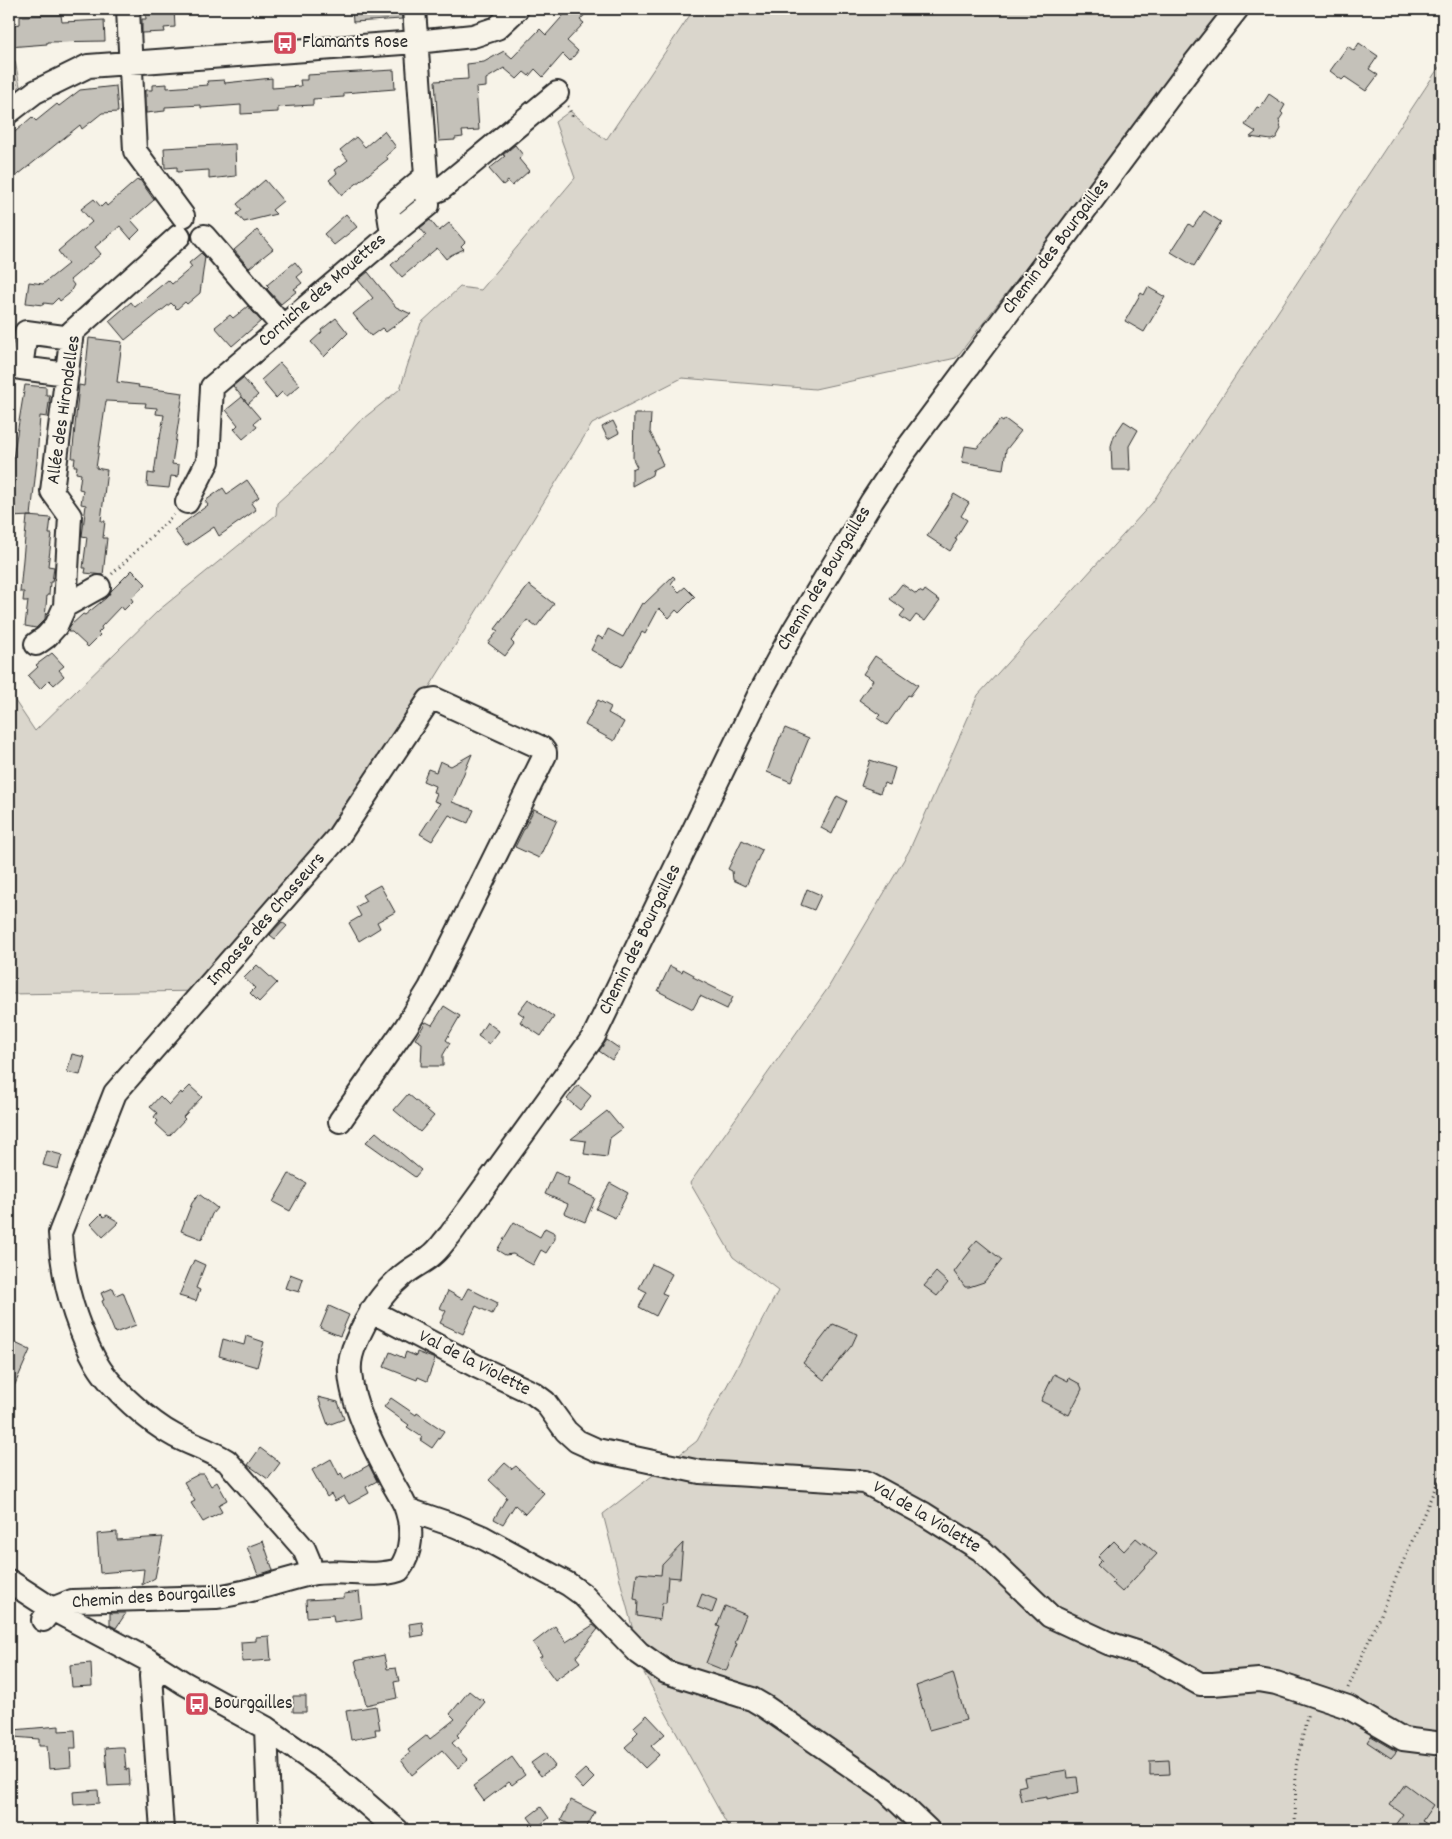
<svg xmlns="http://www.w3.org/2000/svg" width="1452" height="1839" viewBox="0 0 1452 1839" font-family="Dekko,sans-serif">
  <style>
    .green { fill: #dad6cc; stroke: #82807c }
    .building { fill: #c4c1b9; stroke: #2b2b2b }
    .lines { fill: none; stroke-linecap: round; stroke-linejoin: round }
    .minor-casing { stroke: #2b2b2b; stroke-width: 26 }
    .path { stroke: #2b2b2b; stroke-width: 3; stroke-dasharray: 1 4; stroke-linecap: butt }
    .minor { stroke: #f7f3e8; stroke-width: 22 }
    .labels { text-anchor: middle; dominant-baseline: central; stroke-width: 4; stroke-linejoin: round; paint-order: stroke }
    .poi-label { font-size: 19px; fill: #2b2b2b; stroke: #f7f3e8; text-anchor: start }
    .street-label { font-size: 19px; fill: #2b2b2b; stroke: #f7f3e8 }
  </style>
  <rect width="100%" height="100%" fill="#f7f3e8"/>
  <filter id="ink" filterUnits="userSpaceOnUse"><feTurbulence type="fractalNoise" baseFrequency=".02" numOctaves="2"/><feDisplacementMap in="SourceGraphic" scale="10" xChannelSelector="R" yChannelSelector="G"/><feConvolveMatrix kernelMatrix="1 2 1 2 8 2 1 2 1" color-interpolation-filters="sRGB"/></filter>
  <g filter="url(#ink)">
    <!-- green -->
    <path class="green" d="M694,9H1227L956,358L815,389L682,378L592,424L364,793L204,991L9,994V692L35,731L159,610L276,515L277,503L318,466L359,422L400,389L421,323L460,287L481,290L575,178L555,122L570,111L606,140Z
      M9,60L15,61L20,86L9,94Z
      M1443,61V1830H730L644,1673L603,1514L697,1441L778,1291L733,1257L690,1183L828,988L909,851L978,695L1152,503Z"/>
    <!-- building -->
    <path class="building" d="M145,9H174L175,27L164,28L165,32L142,33V19H146Z
      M352,9H401L402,19L353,22Z
      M569,9H590L580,20L584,23L567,41L578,51L570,61L563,54L543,77L535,69L529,76L524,72L517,79L504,68L486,79V87L476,88L479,130L462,131L463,137L455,138V140L439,141L435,81L468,79L467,64L484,62L504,51L512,58L540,29L546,35Z
      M61,15L62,22L104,20L105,41L47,42V44L9,47V26L20,24V16Z
      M1359,43L1378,56L1369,69L1378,75L1366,91L1345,77L1342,80L1330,71L1348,46L1354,51Z
      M394,70L395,89L344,93V97L313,99V105L278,107V112L241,114V105L201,108V105L165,107V111L146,113V90H152V85L167,84V88L208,85L207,81L224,80L225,83L272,78V88L301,86L300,80H307V75Z
      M116,86L118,112L102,113L82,129L80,125L9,182V137L16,131L32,117L36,121L57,104L59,106L80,90Z
      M1269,94L1285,105L1281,112L1283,114L1279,120L1281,129L1276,138L1271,140L1250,137L1256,132L1245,125L1257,107L1260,108Z
      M384,131L396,147L386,156L388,159L342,195L329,180L337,173L335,170L348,160L340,150L356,137L365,147Z
      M235,144L236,176L209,179V170L177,172V167L165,168L164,148Z
      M515,145L523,155L519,159L529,171L512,186L508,181L503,185L489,169L505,156L503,155Z
      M138,179L139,181L140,180L154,200L131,220L140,230L131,239L120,226L95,247L101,254L70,280L74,285L69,294L60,301L58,298L52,304L44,303L43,305L26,303L29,282L43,284L68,264L58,251L92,222L81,209L94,199L101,207L105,203L107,206Z
      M265,180L283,201L272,210L276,214L244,222L237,214L242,210L237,204Z
      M1204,211L1221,222L1194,266L1171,252L1189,224L1193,227Z
      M346,214L357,227L334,245L324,234Z
      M430,220L439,231L449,223L465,242L461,246L464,249L451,255L446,259L437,248L402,277L391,265L426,235L420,228Z
      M257,230L273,249L249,268L234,250Z
      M201,253L205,257L200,293L187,304L185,302L177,309L171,303L125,340L109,321L131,302L135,307L168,280L172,284L192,267L189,263Z
      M295,262L303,272L297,277L302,283L294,289L297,291L281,304L267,289L269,287L267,285Z
      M368,272L396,307L411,314L386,332L382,328L371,336L353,314L373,298L358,280Z
      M1148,287L1165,297L1144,332L1125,321L1141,293L1144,295Z
      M248,306L261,321L232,346L215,327L230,315L233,318Z
      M336,318L348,333L324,357L311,342L322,332L321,330Z
      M89,338L122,342L117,382L139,385L138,387L183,393L172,464L179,465L178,477L171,476L169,488L147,486L148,473L154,474L159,438H160L164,415L156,414L157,408L145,407L146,403L106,401L96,468L107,470L101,521H105L103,538H107L103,575L85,573L86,568H83L87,537L82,536L86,505L81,504L83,490L79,489L81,474L76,473L77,466H74L75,458H72L79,385L84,386Z
      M280,363L300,385L286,397L282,392L276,398L261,380Z
      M243,378L258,395L248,404L233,386Z
      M25,385L46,387V395H50L47,417L40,416L37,460L31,516L10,517L14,481H9V471L10,464H12Z
      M242,397L260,418L254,423L257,427L243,439L234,429L238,425L226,410Z
      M634,414H651L650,432L659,450L657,451L663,465L653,470L652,475L632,486V469L637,467L633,459Z
      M1005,419L1021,431L1006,450L1003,469L962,462L965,446L977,448L1000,420L1003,422Z
      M613,421L619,433L608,439L602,427Z
      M1124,421L1138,430L1129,446L1130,470H1112L1111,446L1114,436Z
      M247,480L259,497L251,503L256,510L219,536L214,527L186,546L174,530L208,505L205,501L223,488L227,494Z
      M954,494L969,503L961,516L967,520L955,539L957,540L950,551L927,536Z
      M27,516L51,518L49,534H52L48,566L54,567L52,582H50L49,595H47L45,619L36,628L25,626L28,601H23L24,592H20Z
      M132,570L146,584L131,598L133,601L124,610L121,606L101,627L102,629L98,633L100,635L88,647L72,632H68L70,626L83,614L85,615L106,598L111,591Z
      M673,576L675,578L671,584L679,592L685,587L695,597L679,613L676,610L669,618L659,608L645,634L642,632L622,667L591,650L598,636L603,639L608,629L623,637L642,603L644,604Z
      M902,584L916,594L919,591L923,593L925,590L940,601L925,621L916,615L910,623L900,616L905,610L890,599Z
      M529,585L554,604L536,627L527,620L511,641L514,644L505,656L488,643L498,631L495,629Z
      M52,653L64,666L59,670L64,676L54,685L49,680L40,689L28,676L38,667L36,665Z
      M875,656L918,685L910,696L908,695L887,725L877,718L880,715L859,700L873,680L863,674Z
      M598,700L611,707L608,713L624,722L614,741L585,725Z
      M785,728L809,738L791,782L767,772L780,737H781Z
      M472,754L452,802L474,810L468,823L449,815L432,841L420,834L440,803L434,801L437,793L433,792L435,786L423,781L428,769L436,772L440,761L451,766Z
      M870,760L895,768L890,785L884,783L880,793L861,786Z
      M837,796L847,801L832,834L821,828Z
      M534,809L557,820L539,858L515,847Z
      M742,840L762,850L746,886L733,880L732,871L728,869Z
      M380,885L395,912L377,922L380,928L359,941L349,923L361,916L356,907L366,901L362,895Z
      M807,889L821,895L814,910L801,905Z
      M282,922L287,926L275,939L270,935Z
      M257,965L277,983L259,1002L250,993L255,988L244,978Z
      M670,966L682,972L683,969L694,975L693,977L733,997L727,1009L700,996L693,1009L658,991Z
      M528,999L554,1017L541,1036L520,1022L524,1016L518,1012Z
      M444,1006L460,1016L446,1040L450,1043L443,1055V1066H421L422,1043L415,1039L426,1022L432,1025Z
      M487,1022L499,1031L489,1044L478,1036Z
      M607,1040L620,1049L612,1060L599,1051Z
      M72,1054L85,1057L80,1075L67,1072Z
      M578,1085L591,1096L580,1110L567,1099Z
      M190,1086L202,1097L183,1117L185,1119L169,1136L156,1124L158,1121L154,1117L157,1113L150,1107L160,1096L169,1105L181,1092L182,1094Z
      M408,1094L434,1116L420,1132L394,1110Z
      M607,1111L622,1129L610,1138L607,1157L584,1154L586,1141L571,1139Z
      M376,1132L421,1170L415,1177L366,1142Z
      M47,1151L62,1155L58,1169L43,1165Z
      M555,1172L569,1178L567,1185L595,1198L585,1222L564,1213L568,1204L545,1194Z
      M289,1174L306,1183L290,1211L273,1202Z
      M610,1183L628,1193L615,1218L596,1209Z
      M199,1194L217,1208L212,1214L202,1239L181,1231L192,1203Z
      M101,1214L104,1217L107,1215L119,1222L103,1237L91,1224Z
      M514,1222L540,1237L545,1228L555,1233V1239L546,1253L541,1250L533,1265L513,1254L505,1255L497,1250Z
      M977,1240L1002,1260L984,1282L969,1287H965L954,1272L971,1250L969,1249Z
      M194,1260L205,1265L196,1288L200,1290L196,1301L179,1296Z
      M652,1264L672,1274L662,1293L667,1295L656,1316L639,1307L647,1292L639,1288Z
      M936,1272L948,1283L937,1296L924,1286Z
      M290,1274L303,1279L299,1292L285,1288Z
      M113,1288L116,1295L123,1292L136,1325L115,1333L102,1301L104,1300L101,1293Z
      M468,1288L498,1303L492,1314L476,1306L463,1334L440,1323L446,1311L440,1308L448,1291L462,1299Z
      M329,1306L349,1315L340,1336L320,1328Z
      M833,1324L857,1334L852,1345L824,1380L803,1363Z
      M246,1336L264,1342L257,1367L219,1356L223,1339L244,1345Z
      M9,1340L30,1350L9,1398Z
      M390,1352L404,1358L406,1352L416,1356L417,1352L435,1359L427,1381L418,1377L417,1380L384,1367Z
      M1054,1374L1068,1381L1069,1378L1080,1384L1082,1389L1069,1415L1041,1401Z
      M318,1397L338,1402L344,1419L328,1425Z
      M391,1398L416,1415L417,1413L444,1431L432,1448L420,1440L422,1437L407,1427L409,1425L384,1407Z
      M260,1448L280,1463L268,1479L248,1465Z
      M331,1459L339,1475L341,1473L344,1479L369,1465L377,1481L366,1487L369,1493L349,1504L344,1496L335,1501L331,1494L327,1497L312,1470Z
      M505,1463L512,1469L516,1466L544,1493L525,1514L515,1505L503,1524L494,1519L507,1497L489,1480Z
      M199,1474H204L211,1486L217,1482L227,1500L218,1505L222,1512L203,1522L191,1503L195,1501L184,1482Z
      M117,1532V1540L163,1537L155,1578L142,1585L144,1569L100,1573L97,1534Z
      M1136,1538L1142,1543L1143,1542L1157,1554L1122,1592L1112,1583L1114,1581L1097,1565L1102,1560L1098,1557L1114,1541L1124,1551Z
      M263,1541L273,1570L258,1575L247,1547Z
      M683,1543L680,1578L668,1577L666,1603H662L660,1620L637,1616L638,1600L634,1599L637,1573L661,1575L662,1565Z
      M359,1592L362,1618L334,1622L333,1615L307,1617L306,1600L344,1598V1594Z
      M702,1594L717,1600L712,1613L697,1607Z
      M725,1606L746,1615L735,1643L737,1644L726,1671L706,1663L720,1627L717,1626Z
      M110,1613H126L116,1628L110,1625Z
      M422,1622L424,1635L411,1637L409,1624Z
      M593,1625L598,1629L576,1657L580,1662L555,1680L539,1658L542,1656L533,1643L555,1626L566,1642Z
      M269,1636L271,1660L242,1662L241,1642L256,1641V1637Z
      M384,1655L387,1669L396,1668L399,1681L394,1682L397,1698L366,1705L355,1661Z
      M91,1663L92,1686L72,1687L70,1665Z
      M953,1673L966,1720L929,1730L916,1686Z
      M469,1691L479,1699L481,1698L485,1702L457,1735L459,1737L452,1743L468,1760L458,1768L442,1750L412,1775L401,1760L410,1753L408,1750L427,1735L430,1739L455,1719L450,1714Z
      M293,1696H306V1712H293Z
      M376,1706L380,1729H375L376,1735L351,1740L346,1711Z
      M647,1715L665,1734L651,1746L659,1755L645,1768L625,1747L634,1739L633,1737L638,1732L634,1727Z
      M59,1726V1731L75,1730L76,1748H70L71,1767L49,1769L47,1746H39V1739L13,1737V1730Z
      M1371,1736L1397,1751L1391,1758L1367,1742Z
      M117,1747H124L126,1770L129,1769L130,1785L108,1786L105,1748Z
      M545,1753L555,1766L541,1776L531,1763Z
      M512,1757L525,1775L512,1785L509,1782L484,1801L473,1786Z
      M1169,1760L1170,1774L1150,1775V1761Z
      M585,1769L594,1778L583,1789L574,1779Z
      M1067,1770L1068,1778L1077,1777L1079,1792L1047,1799V1797L1021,1801L1018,1787L1026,1785L1024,1777Z
      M1405,1784L1433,1805L1422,1821L1437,1830H1403L1395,1825L1403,1814L1390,1805Z
      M98,1790L99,1803L74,1805L73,1792Z
      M571,1800L595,1812L585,1830H580L561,1820Z
      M541,1807L549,1818L536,1828L528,1817Z"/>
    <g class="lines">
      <defs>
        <path id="minor" d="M128,9L135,151L183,216
          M9,112L35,92L88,66L416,42L473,36L497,28L517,9
          M427,195L441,189L557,93
          M392,234L428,205L426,182
          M204,236L283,327
          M67,374L21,368L26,332L71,338
          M187,502L208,461L212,387L392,234L388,208L426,176L414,9
          M65,606L99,587
          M36,644L46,637L56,626L65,606L70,516L52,491L72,332L179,236
          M371,1311L476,1366L533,1393L545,1402L566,1431L577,1441L597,1450L700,1472L865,1482L924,1514L981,1550L1050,1616L1108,1643L1152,1657L1200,1684H1213L1259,1680L1276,1683L1348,1707L1403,1739L1443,1744
          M406,1509L456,1526L482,1537L568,1584L582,1594L639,1653L666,1672L752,1699L764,1706L887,1791L928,1830
          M311,1574L309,1561L304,1549L227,1461C210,1450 192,1445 175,1436C150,1423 111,1388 97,1364C75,1324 62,1278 60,1233L115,1093L338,837L429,700L435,699L542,748L545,752V755L430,988L406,1027L340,1121
          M9,1581L52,1609L148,1660L184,1683L266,1728L333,1775L397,1830
          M43,1620L52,1609L72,1601L216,1597C249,1593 279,1581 310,1574C340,1568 371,1579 399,1570C412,1553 413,1529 406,1508C402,1498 395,1488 390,1478C374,1447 352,1406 350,1372C349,1362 352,1351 356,1342C366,1318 381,1294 401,1277C410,1268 423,1263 432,1255C439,1250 444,1241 450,1235L594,1036L759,695L794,630L872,501L903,454L1186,74L1237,9
          M152,1663L151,1676L162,1830
          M266,1728L270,1830"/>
      </defs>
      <!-- minor casing -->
      <use href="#minor" class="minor-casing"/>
      <!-- path -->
      <path class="path" d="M60,9L62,12L99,9
        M9,68H13L16,85
        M568,106L573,118
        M112,574L174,515
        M1348,1688L1443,1470
        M1295,1830L1296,1766L1308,1712"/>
      <!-- minor -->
      <use href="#minor" class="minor"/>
    </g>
  </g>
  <!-- icons -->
  <defs>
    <symbol id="bus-square" viewBox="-11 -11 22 22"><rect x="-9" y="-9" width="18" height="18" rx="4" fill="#d1495b" stroke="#f7f3e8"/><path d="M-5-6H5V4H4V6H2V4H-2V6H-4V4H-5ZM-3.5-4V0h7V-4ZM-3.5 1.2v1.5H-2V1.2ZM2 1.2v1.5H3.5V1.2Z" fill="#fff"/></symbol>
  </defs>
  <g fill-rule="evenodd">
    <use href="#bus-square" x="271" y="29" width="28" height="28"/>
    <use href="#bus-square" x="183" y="1690" width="28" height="28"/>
  </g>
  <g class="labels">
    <!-- poi labels -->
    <g class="poi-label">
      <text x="302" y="43">Flamants Rose</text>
      <text x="214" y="1704">Bourgailles</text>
    </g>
    <!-- street labels -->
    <g class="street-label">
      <text transform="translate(1057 247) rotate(-53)">Chemin des Bourgailles</text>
      <text transform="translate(323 291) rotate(-41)">Corniche des Mouettes</text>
      <text transform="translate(65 410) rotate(-82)">Allée des Hirondelles</text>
      <text transform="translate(825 579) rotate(-59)">Chemin des Bourgailles</text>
      <text transform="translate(267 920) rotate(-49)">Impasse des Chasseurs</text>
      <text transform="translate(641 940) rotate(-64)">Chemin des Bourgailles</text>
      <text transform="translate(474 1364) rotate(27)">Val de la Violette</text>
      <text transform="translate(926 1518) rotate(31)">Val de la Violette</text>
      <text transform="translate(154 1598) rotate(-4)">Chemin des Bourgailles</text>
    </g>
  </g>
  <!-- margin -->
  <rect width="1452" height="1839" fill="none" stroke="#f7f3e8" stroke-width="30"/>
  <rect x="15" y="15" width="1422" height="1809" fill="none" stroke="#2b2b2b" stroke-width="2" filter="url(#ink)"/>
</svg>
